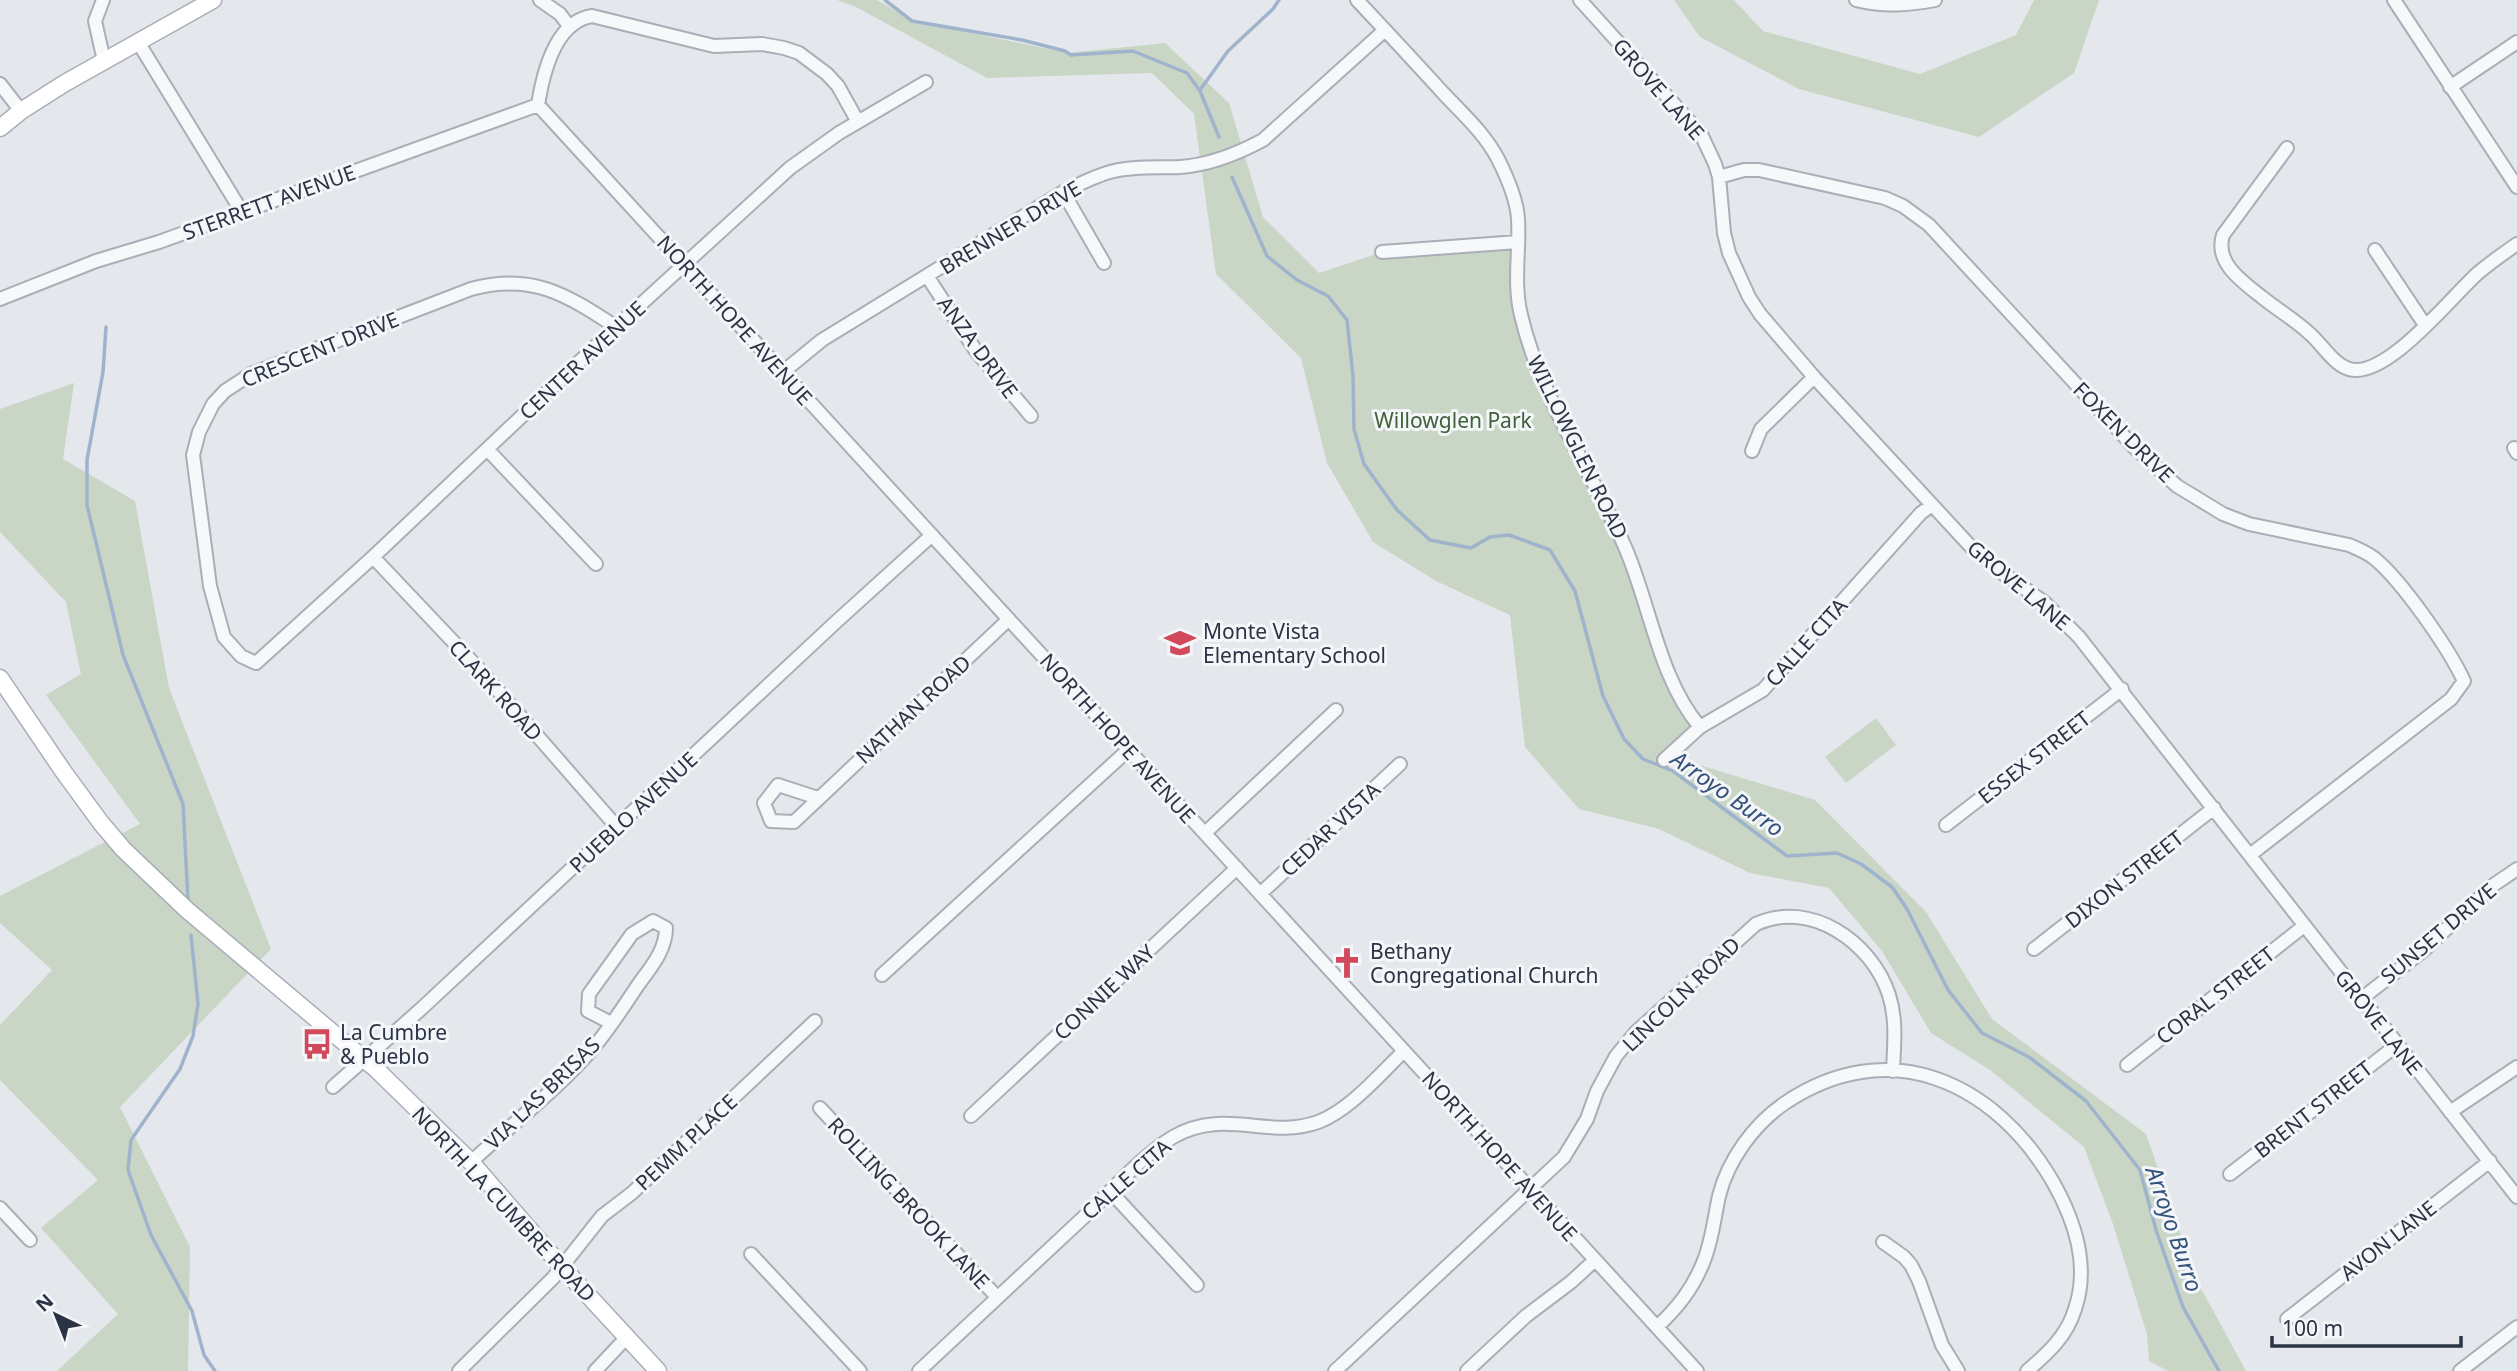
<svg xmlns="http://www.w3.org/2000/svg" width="2517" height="1371" viewBox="0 0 2517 1371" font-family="'Noto Sans',sans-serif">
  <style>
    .green { fill: #c9d6c5 }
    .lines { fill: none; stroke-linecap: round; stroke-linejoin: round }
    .stream { stroke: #9fb4cc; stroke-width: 3.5 }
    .street-casing { stroke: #a9aeb7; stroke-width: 16 }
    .secondary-casing { stroke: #a9aeb7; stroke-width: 19 }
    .street { stroke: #f7f8fa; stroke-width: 12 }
    .secondary { stroke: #fff; stroke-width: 16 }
    .labels { text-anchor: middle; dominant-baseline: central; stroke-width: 6; stroke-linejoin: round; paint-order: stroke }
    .street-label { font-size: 21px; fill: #2b3445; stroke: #f4f6f9 }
    .park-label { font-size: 21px; fill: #3f6138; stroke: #f4f6f9 }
    .poi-label { font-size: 21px; fill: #2b3445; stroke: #f4f6f9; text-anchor: start }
    .water-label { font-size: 23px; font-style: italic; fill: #34527a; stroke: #f4f6f9 }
  </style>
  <rect width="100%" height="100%" fill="#e4e7ec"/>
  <!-- green -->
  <path class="green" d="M837,0H877L913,21L1068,53L1165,43L1229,103L1263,217L1319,273L1382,252L1518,242L1527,340L1625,546L1660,649L1700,727L1664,760L1673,771L1686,761L1815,800L1926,912L1992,1019L2146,1134L2197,1281L2246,1371H2168L2149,1361L2147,1334L2113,1224L2084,1147L1990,1070L1931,1033L1882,951L1829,888L1750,873L1659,829L1579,809L1525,747L1510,615L1436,581L1373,542L1327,463L1301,358L1216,274L1194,114L1152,73L987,78L856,7Z
    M1674,0H1734L1763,31L1920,74L2016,35L2034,0H2099L2074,73L1979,137L1799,89L1700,37Z
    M74,383L63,459L135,501L169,688L271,949L120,1107L190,1247L188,1371H57L118,1314L41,1228L98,1180L0,1080V1025L52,970L0,923V896L140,824L46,695L81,674L66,602L0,532V409Z
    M1876,718L1896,745L1846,783L1825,757Z"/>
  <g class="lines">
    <!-- stream -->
    <path class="stream" d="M885,0L912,21L1022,40L1065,51L1071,55L1133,51L1187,73L1200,91L1219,137
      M1200,90L1228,51L1273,9L1279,0
      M1232,177L1267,256L1297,280L1328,296L1347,320L1353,376L1354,429L1364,464L1397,510L1430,540L1471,548L1490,537L1509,535L1550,550L1575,591L1603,696L1624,739L1643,759L1673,771L1787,856L1837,853L1861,864L1892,887L1907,909L1948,990L1982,1033L2029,1057L2086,1101L2140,1170L2156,1230L2183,1307L2219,1371
      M106,327L103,372L87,460V505L123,655L183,804L188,900
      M191,935L198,1004L193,1036L180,1069L131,1140L128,1170L151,1235L192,1311L204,1355L215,1371"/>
    <defs>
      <path id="street" d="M103,0L95,21L104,61
        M540,0L560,14L569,26
        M1357,0C1386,31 1415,62 1444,94C1463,114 1485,134 1498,159C1507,177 1517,199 1518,219C1520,251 1513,283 1521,315C1540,397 1591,470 1625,547C1650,604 1659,679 1700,727
        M1580,0L1701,134L1715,164L1719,177L1724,233L1729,253L1749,297L1760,314L1814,377L1972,548L2005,575L2044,602L2079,637L2517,1197
        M1856,0C1883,7 1908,5 1935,0
        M2394,0L2517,187
        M138,42L242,212
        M0,84L21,111
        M2450,87L2517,42
        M538,105L1697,1371
        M538,105C543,73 555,22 592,16L714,46L762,44L784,48L799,53L827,74L838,86L858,122
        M2287,148L2223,235C2214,263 2243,282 2263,298C2278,310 2295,320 2309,333C2322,344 2333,364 2349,369C2386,380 2452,296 2478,273C2490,263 2504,253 2517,244
        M1719,177L1744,170H1759L1885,198L1903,206L1929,225L2134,447L2177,486L2223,514L2249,524L2349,545C2358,549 2366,552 2374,558C2402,581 2448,647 2464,681L2451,699L2250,855
        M1063,192L1104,263
        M2375,250L2425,325
        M1382,252L1518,242
        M927,276L976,351L1031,416
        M0,299L96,261L159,242L538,105
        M616,327C567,295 532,272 471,289L251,374L225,391L213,404L199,432L193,455L210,586L224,637L241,656L256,663L373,557L616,327L790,168L839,133L926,82
        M783,372L822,340L1063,192C1080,184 1096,175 1114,171C1136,166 1158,168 1180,167C1210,165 1237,154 1263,140L1385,30
        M2514,448L2517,453
        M487,449L596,564
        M1752,451L1761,429L1814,377
        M373,557L480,670L616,826
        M1664,760L1700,727L1763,690L1921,513L1932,505
        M818,798L778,785L764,803L771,821L794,822L1009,619
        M1946,825L2122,689
        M1205,833L1336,710
        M1260,894L1400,764
        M2034,949L2214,808
        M882,975L1127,751
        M2361,999L2424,950L2492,886L2517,869
        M2127,1065L2304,926
        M333,1087L421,1009L837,621L932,535
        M820,1108L997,1297
        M2450,1112L2517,1067
        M971,1116L1237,868
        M471,1162C512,1124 558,1089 594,1047C610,1028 624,1006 638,985C651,967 666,950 666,928L653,921L632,934L589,994L588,1011L611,1023
        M2230,1174L2397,1045
        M1110,1191L1197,1285
        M0,1208L30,1240
        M1883,1242L1904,1257L1911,1265L1919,1281L1942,1345L1958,1371
        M751,1254L860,1371
        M2287,1319L2490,1161
        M1657,1327C1677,1308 1692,1290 1703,1263C1712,1242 1714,1219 1719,1196C1728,1160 1754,1124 1785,1103C1889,1033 1995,1082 2053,1182C2075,1221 2090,1265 2075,1309C2067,1336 2048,1353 2027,1371
        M459,1371L553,1278L602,1216L632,1193L815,1021
        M595,1371L627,1337
        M919,1371C974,1319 1030,1267 1086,1215C1111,1191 1143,1155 1173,1137C1224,1107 1269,1140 1318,1122C1350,1110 1380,1074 1404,1051
        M1335,1371L1564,1157L1587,1119L1597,1091L1616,1056L1635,1033L1756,924C1810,899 1872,942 1889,995C1897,1020 1894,1045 1893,1071
        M1467,1371L1526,1316L1571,1282L1595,1260
        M2460,1371L2517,1327"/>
      <path id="secondary" d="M0,128L21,111L65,83L213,0
        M0,678L63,771L101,823L123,849L187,910L377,1070L471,1162L562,1267L658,1371"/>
    </defs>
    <!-- street casing -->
    <use href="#street" class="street-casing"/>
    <!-- secondary casing -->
    <use href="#secondary" class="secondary-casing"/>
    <!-- street -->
    <use href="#street" class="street"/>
    <!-- secondary -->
    <use href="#secondary" class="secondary"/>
  </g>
  <!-- icons -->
  <defs>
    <symbol id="school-bare" viewBox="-9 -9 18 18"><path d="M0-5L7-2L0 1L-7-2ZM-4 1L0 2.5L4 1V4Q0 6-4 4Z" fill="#d1495b" stroke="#f4f6f9" stroke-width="2.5" paint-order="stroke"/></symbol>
    <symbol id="church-bare" viewBox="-9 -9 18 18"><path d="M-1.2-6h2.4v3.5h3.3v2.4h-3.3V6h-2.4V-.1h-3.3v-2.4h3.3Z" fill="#d1495b" stroke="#f4f6f9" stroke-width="2.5" paint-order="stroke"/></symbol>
    <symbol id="bus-bare" viewBox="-9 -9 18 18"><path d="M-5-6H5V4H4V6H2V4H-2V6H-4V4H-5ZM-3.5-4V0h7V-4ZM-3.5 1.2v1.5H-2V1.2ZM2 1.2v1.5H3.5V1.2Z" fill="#d1495b" stroke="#f4f6f9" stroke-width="2.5" paint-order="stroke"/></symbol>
  </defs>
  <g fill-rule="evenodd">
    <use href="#school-bare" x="1158" y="621" width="44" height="44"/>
    <use href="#church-bare" x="1325" y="941" width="44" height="44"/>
    <use href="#bus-bare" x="295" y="1022" width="44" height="44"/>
  </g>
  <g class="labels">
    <!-- street labels -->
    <g class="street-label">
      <text transform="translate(1659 89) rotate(49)">GROVE LANE</text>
      <text transform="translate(269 202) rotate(-20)">STERRETT AVENUE</text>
      <text transform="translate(1010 227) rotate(-31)">BRENNER DRIVE</text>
      <text transform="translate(735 320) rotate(48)">NORTH HOPE AVENUE</text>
      <text transform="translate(978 347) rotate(54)">ANZA DRIVE</text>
      <text transform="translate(320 349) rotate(-22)">CRESCENT DRIVE</text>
      <text transform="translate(582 360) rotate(-43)">CENTER AVENUE</text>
      <text transform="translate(2124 432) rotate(45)">FOXEN DRIVE</text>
      <text transform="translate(1578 447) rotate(64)">WILLOWGLEN ROAD</text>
      <text transform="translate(2019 585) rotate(40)">GROVE LANE</text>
      <text transform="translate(1806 642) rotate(-48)">CALLE CITA</text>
      <text transform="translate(496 690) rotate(48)">CLARK ROAD</text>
      <text transform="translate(913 709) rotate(-43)">NATHAN ROAD</text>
      <text transform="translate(1118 738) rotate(48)">NORTH HOPE AVENUE</text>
      <text transform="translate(2034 757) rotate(-38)">ESSEX STREET</text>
      <text transform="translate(633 812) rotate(-43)">PUEBLO AVENUE</text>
      <text transform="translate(1330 829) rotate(-43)">CEDAR VISTA</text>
      <text transform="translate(2124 879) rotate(-38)">DIXON STREET</text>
      <text transform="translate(2438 933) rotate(-40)">SUNSET DRIVE</text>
      <text transform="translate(1104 992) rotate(-43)">CONNIE WAY</text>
      <text transform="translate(1681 994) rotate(-44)">LINCOLN ROAD</text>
      <text transform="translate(2215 995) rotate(-38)">CORAL STREET</text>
      <text transform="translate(2379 1022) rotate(52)">GROVE LANE</text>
      <text transform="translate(542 1093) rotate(-44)">VIA LAS BRISAS</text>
      <text transform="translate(2313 1109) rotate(-38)">BRENT STREET</text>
      <text transform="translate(686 1142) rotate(-43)">PEMM PLACE</text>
      <text transform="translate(1500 1156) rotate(48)">NORTH HOPE AVENUE</text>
      <text transform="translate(1126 1179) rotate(-41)">CALLE CITA</text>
      <text transform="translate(909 1203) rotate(47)">ROLLING BROOK LANE</text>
      <text transform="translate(504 1204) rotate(47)">NORTH LA CUMBRE ROAD</text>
      <text transform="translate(2388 1240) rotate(-38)">AVON LANE</text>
    </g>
    <!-- park labels -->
    <g class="park-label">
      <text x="1453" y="420">Willowglen Park</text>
    </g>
    <!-- poi labels -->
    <g class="poi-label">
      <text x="1203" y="631">Monte Vista<tspan x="1203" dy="24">Elementary School</tspan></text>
      <text x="1370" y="951">Bethany<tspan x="1370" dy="24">Congregational Church</tspan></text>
      <text x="340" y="1032">La Cumbre<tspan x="340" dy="24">&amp; Pueblo</tspan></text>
    </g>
    <!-- water labels -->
    <g class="water-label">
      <text transform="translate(1728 793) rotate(35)">Arroyo Burro</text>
      <text transform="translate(2175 1229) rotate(71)">Arroyo Burro</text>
    </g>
  </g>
  <!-- north arrow -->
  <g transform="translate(56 1315) rotate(317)" stroke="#f4f6f9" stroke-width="5" paint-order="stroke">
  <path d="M0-5L12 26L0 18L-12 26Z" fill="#2b3445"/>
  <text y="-10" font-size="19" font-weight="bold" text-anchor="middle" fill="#2b3445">N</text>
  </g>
  <!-- scale -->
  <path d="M2272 1336v10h189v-10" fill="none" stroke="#2b3445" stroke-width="3.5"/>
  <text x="2282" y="1336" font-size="21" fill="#2b3445" stroke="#f4f6f9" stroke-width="5" paint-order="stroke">100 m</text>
</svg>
